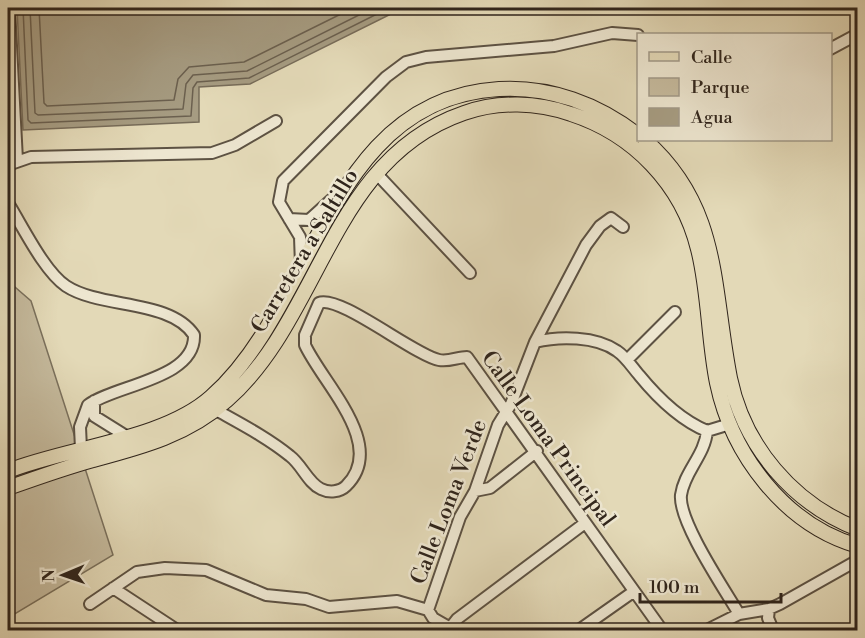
<svg xmlns="http://www.w3.org/2000/svg" width="865" height="638" viewBox="0 0 865 638" font-family="'Libre Bodoni',serif">
  <style>
    .green { fill: #c5ba9d; stroke: #7a705c; stroke-width: 1.5 }
    .water { fill: #a69c82; stroke: #776c59; stroke-width: 1.5 }
    .lines { fill: none; stroke-linecap: round; stroke-linejoin: round }
    .shore { stroke: #6b604f; stroke-width: 1.5 }
    .stream { stroke: #776c59; stroke-width: 3 }
    .minor-casing { stroke: #5d5243; stroke-width: 14 }
    .major-casing { stroke: #30251c; stroke-width: 16 }
    .minor { stroke: #ede6d0; stroke-width: 10 }
    .major { stroke: #e3d9b7; stroke-width: 14 }
    .labels { text-anchor: middle; dominant-baseline: central; stroke-width: 5; stroke-linejoin: round; paint-order: stroke }
    .street-label { font-size: 22px; fill: #30251c; stroke: #ede6d0 }
  </style>
  <rect width="100%" height="100%" fill="#e3d9b7"/>
  <filter id="stains"><feTurbulence type="fractalNoise" baseFrequency=".00333" numOctaves="4"/><feColorMatrix values="0 0 0 0 .2 0 0 0 0 .09 0 0 0 0 .02 0 0 0 .5 -.17"/></filter>
  <radialGradient id="worn" r=".72"><stop offset=".6" stop-color="#630" stop-opacity="0"/><stop offset="1" stop-color="#630" stop-opacity=".3"/></radialGradient>
  <!-- green -->
  <path class="green" d="M8,281L31,301L113,555L8,618Z"/>
  <!-- water -->
  <path class="water" d="M17,8H403L250,84L199,87V122L23,130Z"/>
  <g class="lines">
    <!-- shore -->
    <path class="shore" d="M23,8L28,120L31,123L191,116L193,88L197,82L249,78L389,8
      M30,8L35,113L38,115L183,109L186,84L193,75L247,71L373,8
      M39,8L44,103L47,106L174,100L178,79L189,67L244,62L353,8"/>
    <!-- stream -->
    <path class="stream" d="M858,339V355"/>
    <defs>
      <path id="minor" d="M9,8L17,160
        M830,49L858,34
        M8,165L31,157L212,153L235,145L276,121
        M376,173L470,273
        M8,203C23,227 44,271 66,286C101,309 170,299 194,335C196,379 115,385 88,405L80,427L81,449
        M289,219L309,220L341,191
        M301,265L300,237L279,202L283,181L386,77L406,62L426,57L554,46L612,33L638,35
        M535,342C559,336 596,336 617,351C626,357 632,367 639,375C657,397 680,420 707,431
        M627,360L675,312
        M94,401V416L126,436
        M216,410C241,424 268,438 290,456C302,465 308,483 321,489C329,493 340,492 346,486C388,445 323,384 305,345V335L319,303C339,294 414,355 439,360C449,362 458,357 467,357L662,630
        M707,431C705,455 684,472 681,495C678,521 725,590 739,614
        M707,431L730,424
        M475,491L490,488L537,451
        M113,588L177,630
        M90,604L137,572L165,568L206,570L266,595L306,599L329,607L397,601L428,610L433,618L454,630
        M769,609L768,618L773,630
        M428,610L460,517L475,491L498,425L511,404L535,342L586,245L600,226L611,218L623,227
        M450,628L457,619L585,523
        M579,630L633,592
        M707,630L739,614L769,609L780,604L858,560"/>
      <path id="major" d="M645,140C721,207 712,287 730,378C744,446 793,504 858,529
        M8,471C68,447 163,440 211,397C317,304 328,99 499,89C550,86 598,104 638,135
        M8,488C36,478 64,468 93,460C142,447 188,435 227,400C322,317 330,159 464,113C498,101 537,102 571,114C633,134 682,184 698,249C709,292 708,338 717,383C732,455 785,525 858,546"/>
    </defs>
    <!-- minor casing -->
    <use href="#minor" class="minor-casing"/>
    <!-- major casing -->
    <use href="#major" class="major-casing"/>
    <!-- minor -->
    <use href="#minor" class="minor"/>
    <!-- major -->
    <use href="#major" class="major"/>
  </g>
  <g class="labels">
    <!-- street labels -->
    <g class="street-label">
      <text transform="translate(305 251) rotate(-59)">Carretera a Saltillo</text>
      <text transform="translate(548 439) rotate(54)">Calle Loma Principal</text>
      <text transform="translate(449 502) rotate(-69)">Calle Loma Verde</text>
    </g>
  </g>
  <!-- margin -->
  <rect width="865" height="638" fill="none" stroke="#e3d9b7" stroke-width="30"/>
  <rect x="9" y="9" width="847" height="620" fill="none" stroke="#30251c" stroke-width="3"/>
  <rect x="15" y="15" width="835" height="608" fill="none" stroke="#30251c" stroke-width="1.5"/>
  <!-- legend -->
  <rect x="637" y="33" width="195" height="108" fill="#ede6d0" stroke="#a19988" stroke-width="1.5"/>
  <rect x="649" y="52" width="30" height="9" fill="#e3d9b7" stroke="#a19988" stroke-width="1.5"/>
  <text x="691" y="63" font-size="18" fill="#30251c">Calle</text>
  <rect x="649" y="78" width="30" height="18" fill="#c5ba9d" stroke="#a19988" stroke-width="1.5"/>
  <text x="691" y="93" font-size="18" fill="#30251c">Parque</text>
  <rect x="649" y="108" width="30" height="18" fill="#a69c82" stroke="#a19988" stroke-width="1.5"/>
  <text x="691" y="123" font-size="18" fill="#30251c">Agua</text>
  <!-- north arrow -->
  <g transform="translate(63 575) rotate(268)" stroke="#ede6d0" stroke-width="4.5" paint-order="stroke">
  <path d="M0-4.5L10 22L0 15L-10 22Z" fill="#30251c"/>
  <text y="-9" font-size="16" font-weight="bold" text-anchor="middle" fill="#30251c">N</text>
  </g>
  <!-- scale -->
  <path d="M640 593v9h141v-9" fill="none" stroke="#30251c" stroke-width="3"/>
  <text x="649" y="593" font-size="18" fill="#30251c" stroke="#ede6d0" stroke-width="4.5" paint-order="stroke">100 m</text>
  <rect width="100%" height="100%" filter="url(#stains)"/>
  <rect width="100%" height="100%" fill="url(#worn)"/>
</svg>
